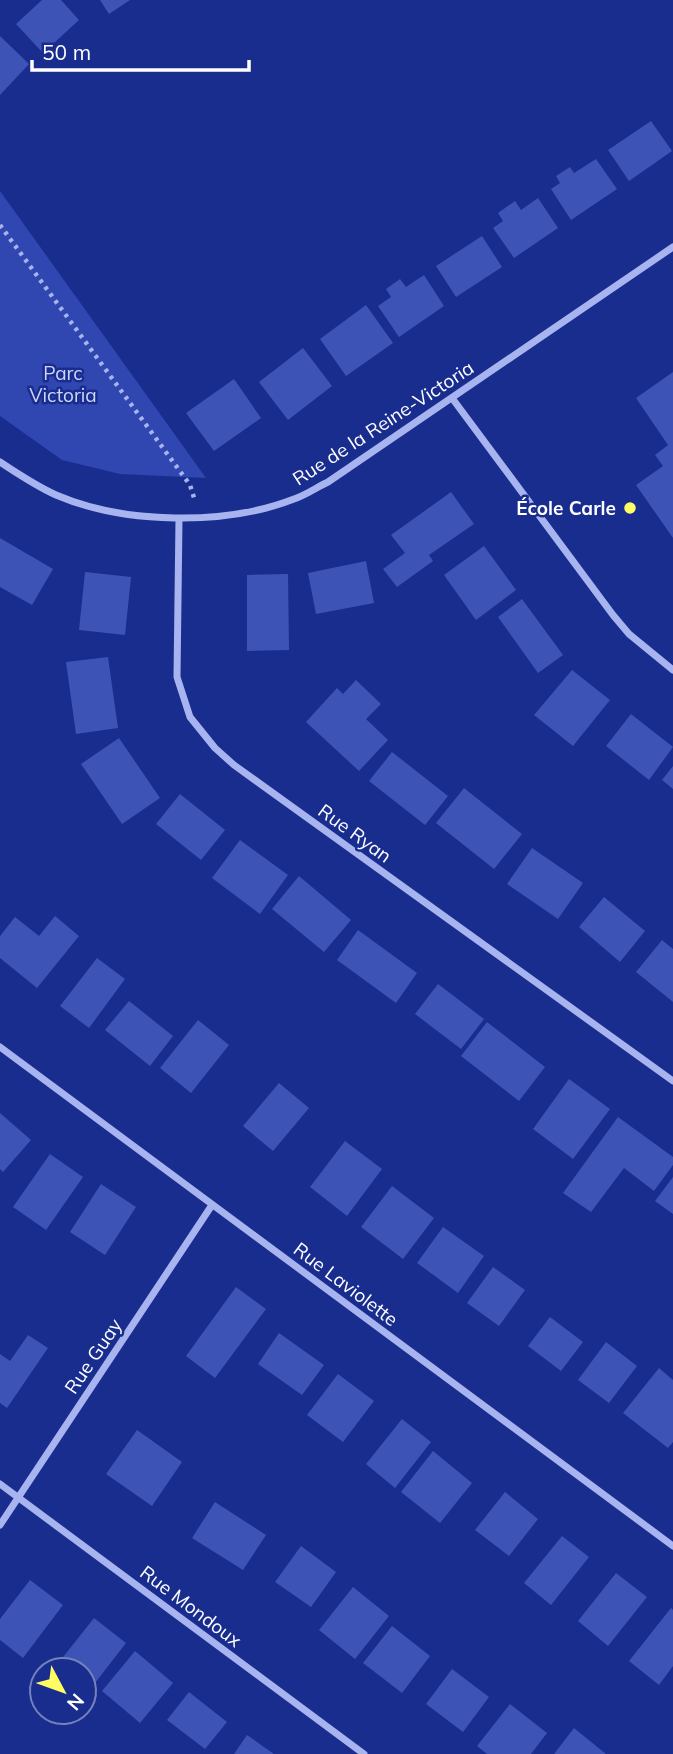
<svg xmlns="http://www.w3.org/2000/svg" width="673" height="1754" viewBox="0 0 673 1754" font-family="Mulish,sans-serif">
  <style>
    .green { fill: #3046b0 }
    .building { fill: #3e53b6 }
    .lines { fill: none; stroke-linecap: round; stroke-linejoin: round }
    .path { stroke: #a7b4ef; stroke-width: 4.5; stroke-dasharray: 3.5 5; stroke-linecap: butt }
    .street { stroke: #a7b4ef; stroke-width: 7 }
    .poi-dot { fill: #fffc64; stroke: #192d8f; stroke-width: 2.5 }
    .labels { text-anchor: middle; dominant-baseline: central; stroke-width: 5; stroke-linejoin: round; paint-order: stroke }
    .park-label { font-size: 19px; fill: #cdd5fb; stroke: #192d8f }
    .street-label { font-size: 19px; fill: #fff; stroke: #192d8f }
    .poi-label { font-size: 19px; font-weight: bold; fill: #fff; stroke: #192d8f; text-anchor: end }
  </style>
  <rect width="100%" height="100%" fill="#192d8f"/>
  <!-- green -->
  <path class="green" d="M0,191L206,478L120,474L62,460L0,416Z"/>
  <!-- building -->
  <path class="building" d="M42,0H61L79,20L43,53L16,24Z
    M100,0H130L109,14Z
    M0,36L29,64L0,95Z
    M651,121L672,151L629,181L608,150Z
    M596,159L617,189L571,220L551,189L560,183L556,176L570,167L574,173Z
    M538,198L558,228L514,258L493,228L503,221L498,213L515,201L521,210Z
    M482,236L502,267L456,297L436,266Z
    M424,275L444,306L399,337L378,306L391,297L386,289L400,279L406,287Z
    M366,305L393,343L346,376L320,339Z
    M303,348L332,386L288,420L259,382Z
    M673,372V538L636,485L663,466L655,455L668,445L636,398Z
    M234,379L261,418L214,451L186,413Z
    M451,492L474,524L429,555L433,561L397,587L383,569L405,553L391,535Z
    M0,538L53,569L32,605L0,587Z
    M484,546L516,590L476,620L444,575Z
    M366,561L374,603L316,614L308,573Z
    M85,572L131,577L125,635L79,630Z
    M288,574L289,650L247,651V575Z
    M522,599L563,655L538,673L498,617Z
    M108,657L118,728L76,734L66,662Z
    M572,670L610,700L573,746L534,715Z
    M356,680L381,704L366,719L388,740L359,771L306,722L337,688L343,694Z
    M631,714L673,747L649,780L606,746Z
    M119,738L160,798L122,824L81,764Z
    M392,752L448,796L425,825L369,781Z
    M673,766V789L662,780Z
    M464,788L522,834L494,869L436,823Z
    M180,794L225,830L201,860L156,824Z
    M240,840L288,875L260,914L212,878Z
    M532,848L583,883L558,919L507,884Z
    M299,876L351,920L324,952L272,909Z
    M604,897L645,931L620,962L579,927Z
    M55,916L79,936L37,988L0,958V936L15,917L39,936Z
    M358,930L417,973L396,1003L337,960Z
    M662,940L673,949V1002L636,972Z
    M97,958L125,979L89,1028L60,1006Z
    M438,984L484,1019L461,1049L415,1014Z
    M129,1001L173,1036L150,1066L105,1030Z
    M198,1020L229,1045L191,1093L160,1068Z
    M487,1022L545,1067L519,1101L461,1056Z
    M569,1079L610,1109L573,1159L533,1129Z
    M279,1083L309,1108L273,1151L243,1126Z
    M0,1113L31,1140L3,1172L0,1169Z
    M618,1117L673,1157V1165L654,1191L624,1168L591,1212L563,1193Z
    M345,1141L382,1169L347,1216L310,1187Z
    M50,1154L83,1177L46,1230L13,1207Z
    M673,1177V1214L655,1201Z
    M101,1184L136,1207L105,1255L70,1232Z
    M392,1186L434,1218L403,1259L361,1227Z
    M443,1227L484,1256L458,1293L417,1263Z
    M493,1267L525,1290L499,1326L467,1303Z
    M236,1287L266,1309L215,1378L186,1356Z
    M550,1317L583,1342L561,1371L528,1346Z
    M279,1333L324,1365L302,1395L258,1364Z
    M28,1335L48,1348L7,1408L0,1403V1354L10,1361Z
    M606,1342L637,1366L609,1403L578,1380Z
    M659,1368L673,1380V1442L668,1448L623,1413Z
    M338,1374L374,1401L343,1442L307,1415Z
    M402,1419L431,1442L395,1488L366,1464Z
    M137,1430L182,1462L152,1506L106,1474Z
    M433,1451L472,1483L440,1523L401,1492Z
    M505,1492L538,1519L509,1556L475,1530Z
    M215,1502L266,1535L243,1570L192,1538Z
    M562,1536L589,1557L551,1605L524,1583Z
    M301,1546L336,1572L311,1607L275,1582Z
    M616,1573L647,1597L608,1646L578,1621Z
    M30,1580L63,1605L23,1658L0,1640V1619Z
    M353,1587L389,1616L355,1659L319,1630Z
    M671,1608L673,1610V1666L659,1685L629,1661Z
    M94,1618L126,1643L88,1692L84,1689V1670H61L56,1666Z
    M392,1626L430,1656L402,1693L363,1663Z
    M135,1651L173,1683L140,1723L102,1691Z
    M452,1669L489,1697L463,1732L426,1704Z
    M189,1692L227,1722L205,1749L167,1720Z
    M510,1704L547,1733L531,1754H487L477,1746Z
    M574,1728L606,1754H554Z
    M247,1735L274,1754H234Z"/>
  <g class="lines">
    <!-- path -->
    <path class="path" d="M0,225L190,485L195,501"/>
    <!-- street -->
    <path class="street" d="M452,398L613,615L629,634L673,670
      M0,462C18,474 36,486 56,495C124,524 225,526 294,499C306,495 317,487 328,482L673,247
      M179,519L177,677L190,717L215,748L234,765L673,1081
      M0,1047L673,1546
      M0,1484L364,1754
      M0,1525L212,1205"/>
  </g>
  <!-- markers -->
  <circle class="poi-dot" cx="630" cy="508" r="7"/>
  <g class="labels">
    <!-- park labels -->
    <g class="park-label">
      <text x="63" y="373">Parc<tspan x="63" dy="22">Victoria</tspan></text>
    </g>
    <!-- street labels -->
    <g class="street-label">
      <text transform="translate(383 423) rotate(-33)">Rue de la Reine-Victoria</text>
      <text transform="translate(355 833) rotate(36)">Rue Ryan</text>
      <text transform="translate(346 1284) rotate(37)">Rue Laviolette</text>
      <text transform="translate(93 1356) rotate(-56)">Rue Guay</text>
      <text transform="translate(191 1606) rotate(37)">Rue Mondoux</text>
    </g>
    <!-- poi labels -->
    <g class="poi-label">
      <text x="616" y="508">École Carle</text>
    </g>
  </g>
  <!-- north arrow -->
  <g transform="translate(63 1691) rotate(131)"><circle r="33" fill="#192d8f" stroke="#7581bc" stroke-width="2"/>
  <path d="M0-5L12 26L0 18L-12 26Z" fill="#fffc64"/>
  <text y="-10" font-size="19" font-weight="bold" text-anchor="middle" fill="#ffffff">N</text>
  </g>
  <!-- scale -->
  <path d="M32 60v10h217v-10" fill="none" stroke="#ffffff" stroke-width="3.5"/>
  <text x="42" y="60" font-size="21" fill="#ffffff" stroke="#192d8f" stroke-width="5" paint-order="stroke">50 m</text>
</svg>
